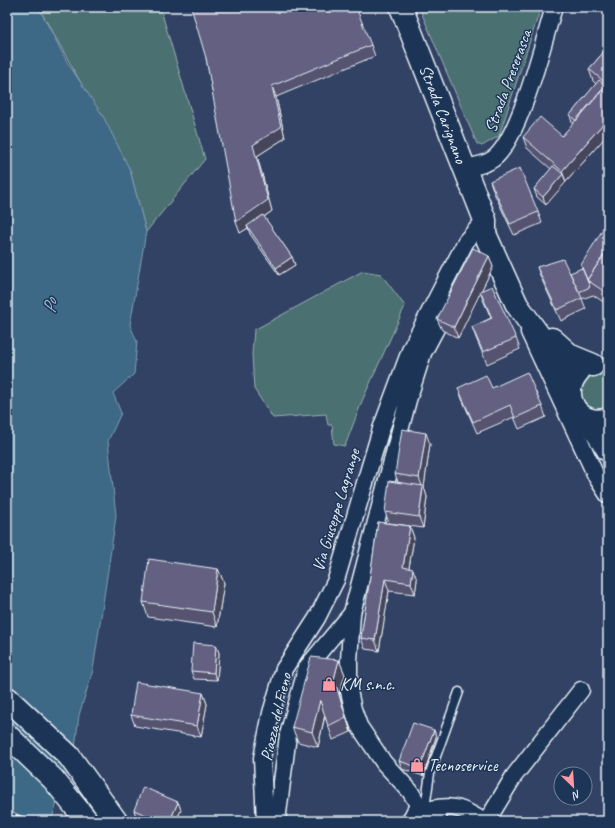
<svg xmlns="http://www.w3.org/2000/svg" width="615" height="828" viewBox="0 0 615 828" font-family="Caveat,sans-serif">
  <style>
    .green { fill: #4c6f71; stroke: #9ab0b4 }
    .water { fill: #3e6886; stroke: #829fb4 }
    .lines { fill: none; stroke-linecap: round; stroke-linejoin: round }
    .service-casing { stroke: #e8f1f8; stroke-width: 11 }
    .minor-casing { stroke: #e8f1f8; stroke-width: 19 }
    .secondary-casing { stroke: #e8f1f8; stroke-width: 25 }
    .motorway-casing { stroke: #e8f1f8; stroke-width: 25 }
    .service { stroke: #1d3557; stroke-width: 8 }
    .minor { stroke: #1d3557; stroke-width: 16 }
    .secondary { stroke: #1d3557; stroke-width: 22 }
    .motorway { stroke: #1d3557; stroke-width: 22 }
    .rail-casing { stroke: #e8f1f8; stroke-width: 4.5 }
    .rail { stroke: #1d3557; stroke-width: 3; stroke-dasharray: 9; stroke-linecap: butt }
    .wall { fill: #555370; stroke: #e8f1f8 }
    .shaded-wall { fill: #45445b; stroke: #e8f1f8 }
    .building { fill: #636182; stroke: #e8f1f8 }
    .labels { text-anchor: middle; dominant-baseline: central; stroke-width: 3; stroke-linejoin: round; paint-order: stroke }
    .street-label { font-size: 17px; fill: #e8f1f8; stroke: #1d3557 }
    .poi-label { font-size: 17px; fill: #e8f1f8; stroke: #1d3557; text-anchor: start }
    .water-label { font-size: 18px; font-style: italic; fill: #acc1d0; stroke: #1d3557 }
  </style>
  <rect width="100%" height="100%" fill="#324264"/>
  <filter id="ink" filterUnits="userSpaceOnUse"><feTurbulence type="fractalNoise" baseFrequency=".025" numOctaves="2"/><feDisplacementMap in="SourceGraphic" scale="8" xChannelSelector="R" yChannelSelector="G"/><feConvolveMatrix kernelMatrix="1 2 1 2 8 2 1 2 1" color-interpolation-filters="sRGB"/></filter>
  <g filter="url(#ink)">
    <!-- green -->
    <path class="green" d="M34,7H160L205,159L146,232L130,170L40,10Z
      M419,7H541L499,136L482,146L477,144Z
      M363,271L381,274L405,306L362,401L345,446L334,444L332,425H328L326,414L273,418L254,389L252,354L254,330Z
      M592,375H600L608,378V407C583,421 569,389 592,375Z"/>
    <!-- water -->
    <path class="water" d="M7,7H34L40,10L67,62L103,116L130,170L146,232L130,325L137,342L134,374L113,393L121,413L108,441L116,516L93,670L79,715L75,748L51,821H7Z"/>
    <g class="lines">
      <defs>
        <path id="service" d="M425,808L430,773L459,692"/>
        <path id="minor" d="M464,168C475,166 485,165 493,159C519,141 544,40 554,7
          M529,332L597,478L608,495
          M420,808L410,791L384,763L359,726L353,709L349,691V661L352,613L408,400L423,353L449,304
          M431,809C454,804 464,809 483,821
          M265,821L262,758L271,713L284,669L317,618L336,580L381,429L411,348L466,241L485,220
          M277,821L288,735L307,667L352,613
          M410,821L415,811L425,808L435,812L439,821
          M487,821L514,776L581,690"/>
        <path id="secondary" d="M401,7L485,220V234L517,305L561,366L571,383
          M552,339L571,356L593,365
          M579,371C557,394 578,429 608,419
          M589,420L608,450"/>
        <path id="motorway" d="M7,698L69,756L116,821
          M7,735L53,779L87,821"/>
      </defs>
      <!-- service casing -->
      <use href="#service" class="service-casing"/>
      <!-- minor casing -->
      <use href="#minor" class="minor-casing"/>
      <!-- secondary casing -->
      <use href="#secondary" class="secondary-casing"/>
      <!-- motorway casing -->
      <use href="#motorway" class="motorway-casing"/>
      <!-- service -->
      <use href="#service" class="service"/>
      <!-- minor -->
      <use href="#minor" class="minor"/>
      <!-- secondary -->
      <use href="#secondary" class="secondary"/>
      <!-- motorway -->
      <use href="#motorway" class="motorway"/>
      <defs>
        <path id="rail" d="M7,812L29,821"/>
      </defs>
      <!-- rail casing -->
      <use href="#rail" class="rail-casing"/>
      <!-- rail -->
      <use href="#rail" class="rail"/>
    </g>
    <!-- wall -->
    <path class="wall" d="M371,45L375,56L276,97L285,138L257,156L272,211L264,217L292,257L295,265L279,275L250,234L248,228L240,233L206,58Z
      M608,47V134L566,182H565L546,205L537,197L534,189L551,169L527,148L523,137L562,136L573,124L572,123L570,115L596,84L593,81L589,69Z
      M490,181L538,212L542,223L514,235L494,193Z
      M608,221V305L593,295L582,299L586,309L561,321L541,278L537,267L571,276L582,268Z
      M489,256L493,267L481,291L516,338L520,349L487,364L476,338L472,327L491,318L484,302L480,292L458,338L442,330L437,319Z
      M458,388H492L542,406L546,417L519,429L514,417L477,433L462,399Z
      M430,444L424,487L427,497L423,528L389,523L385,512L398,482L395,474Z
      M378,522L410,526L414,538L409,568L417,580L415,594L389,591L379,651L365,649L361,638Z
      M218,569L224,583L217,627L148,617L143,602Z
      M216,645L219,653L217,680L194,679L191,671Z
      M339,660L345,675L339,694L351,732L333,740L325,716L318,747L298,742L292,727Z
      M203,693L207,704L201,737L135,726L131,715Z
      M434,730L436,737L423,776L402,769L399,761Z
      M178,802L181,810L176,821H145L136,817L134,810Z"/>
    <!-- shaded-wall -->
    <path class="shaded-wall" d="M272,86L276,97L285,138L257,156L272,211L248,228L247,226L248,228L240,233L236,222L253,145Z
      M608,118V134L566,182L562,171Z
      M563,174L566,182L546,205L543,197Z
      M489,256L493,267L458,338L454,327Z
      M292,257L295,265L279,275L276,268Z
      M426,433L430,444L424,487L427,497L423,528L419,517L423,488L419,478Z
      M410,526L414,538L407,579L403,567Z
      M218,569L224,583L217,627L212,612Z
      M413,569L417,580L415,594L411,583Z
      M385,579L389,591L379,651L375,640Z
      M216,645L219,653L217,680L214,673Z
      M339,660L345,675L339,694L351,732L334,679Z
      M203,693L207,704L201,737L197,726Z
      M320,700L325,714L318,747L312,732Z
      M434,730L436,737L423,776L420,768Z
      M178,802L181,810L176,821H170Z"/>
    <!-- building -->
    <path class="building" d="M191,7H356L371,45L272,86L281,127L253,145L268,200L236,222L206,58Z
      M608,47V118L562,171L523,137L540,117L562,136L607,84L589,69Z
      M599,80L606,86L576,121L570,115Z
      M553,166L563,174L543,197L534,189Z
      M520,168L538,212L510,224L490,181Z
      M263,215L292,257L276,268L247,226Z
      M608,221V249L587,280L589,284L581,265Z
      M473,248L489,256L454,327L437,319Z
      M608,249V294L587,280Z
      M563,259L582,298L557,310L537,267Z
      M582,268L590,287L579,292L570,273Z
      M492,286L516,338L483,352L472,327L492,318L480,291Z
      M527,372L542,406L515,418L510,405L473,422L458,388L486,375L492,388Z
      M402,429L426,433L419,478L395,474Z
      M389,481L423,486L419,517L385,512Z
      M378,522L410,526L403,567L413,569L411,583L385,579L375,640L361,638Z
      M149,559L218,569L212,612L143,602Z
      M193,643L216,645L214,673L191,671Z
      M311,657L339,660L334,679L346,717L328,726L320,700L312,732L292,727Z
      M136,682L203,693L197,726L131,715Z
      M413,723L434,730L420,768L399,761Z
      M143,787L178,802L170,821H160L134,810Z"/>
  </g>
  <!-- icons -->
  <defs>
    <symbol id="shop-bare" viewBox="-9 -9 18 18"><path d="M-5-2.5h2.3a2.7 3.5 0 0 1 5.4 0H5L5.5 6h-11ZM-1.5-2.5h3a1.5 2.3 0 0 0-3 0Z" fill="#ff9aa2" stroke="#1d3557" stroke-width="2.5" paint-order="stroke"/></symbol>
  </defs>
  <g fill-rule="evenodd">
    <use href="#shop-bare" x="319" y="674" width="20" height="20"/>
    <use href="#shop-bare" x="407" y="755" width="20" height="20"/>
  </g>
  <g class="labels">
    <!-- street labels -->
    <g class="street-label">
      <text transform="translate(508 81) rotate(-70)">Strada Preserasca</text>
      <text transform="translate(443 114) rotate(69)">Strada Carignano</text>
      <text transform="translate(336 510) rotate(-73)">Via Giuseppe Lagrange</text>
      <text transform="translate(276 717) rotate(-77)">Piazza del Fieno</text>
    </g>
    <!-- poi labels -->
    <g class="poi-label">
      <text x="340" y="684">KM s.n.c.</text>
      <text x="428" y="765">Tecnoservice</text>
    </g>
    <!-- water labels -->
    <g class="water-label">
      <text transform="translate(50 306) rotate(-83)">Po</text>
    </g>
  </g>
  <!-- margin -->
  <rect width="615" height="828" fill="none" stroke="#1d3557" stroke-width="24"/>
  <rect x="12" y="12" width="591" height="804" fill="none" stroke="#e8f1f8" stroke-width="1.5" filter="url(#ink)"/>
  <!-- north arrow -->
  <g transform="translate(573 786) rotate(155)"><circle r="19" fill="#1d3557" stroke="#6e8097"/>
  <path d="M0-3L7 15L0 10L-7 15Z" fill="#ff9aa2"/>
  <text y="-6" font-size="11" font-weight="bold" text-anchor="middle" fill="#e8f1f8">N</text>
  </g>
</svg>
